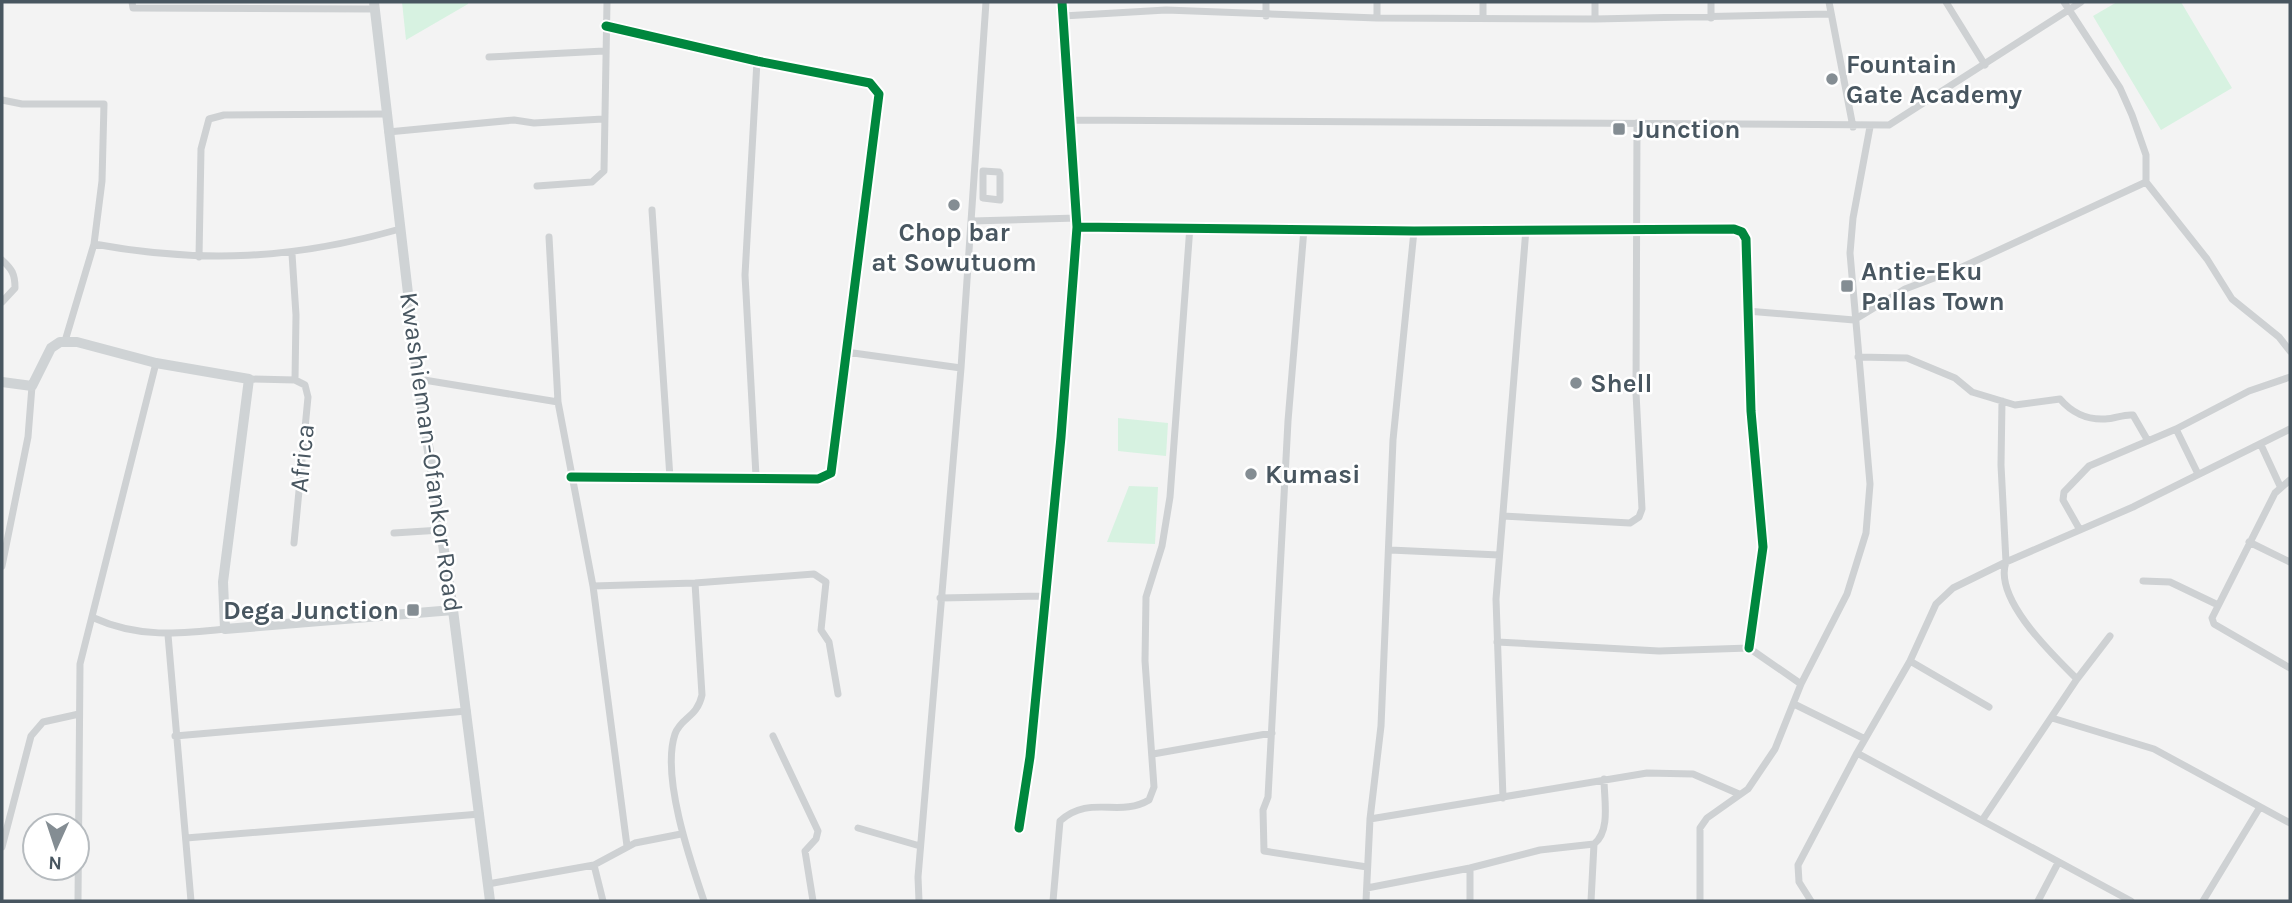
<svg xmlns="http://www.w3.org/2000/svg" width="2292" height="903" viewBox="0 0 2292 903" font-family="Karla,sans-serif">
  <style>
    .grass { fill: #d7f2e1 }
    .lines { fill: none; stroke-linecap: round; stroke-linejoin: round }
    .street { stroke: #ced1d3; stroke-width: 7 }
    .secondary { stroke: #cfd3d5; stroke-width: 10 }
    .cycleway-casing { stroke: #fff; stroke-width: 13 }
    .cycleway { stroke: #00873e; stroke-width: 9 }
    .poi-dot { fill: #848d93; stroke: #fff; stroke-width: 2.5 }
    .labels { text-anchor: middle; dominant-baseline: central; stroke-width: 5; stroke-linejoin: round; paint-order: stroke }
    .poi-label { font-size: 26px; font-weight: bold; fill: #485660; stroke: #fff; text-anchor: start }
    .street-label { font-size: 26px; fill: #485660; stroke: #fff }
  </style>
  <rect width="100%" height="100%" fill="#f3f3f3"/>
  <!-- grass -->
  <path class="grass" d="M402,2H468V4L406,40Z
    M2117,2H2181L2232,88L2161,130L2093,16Z
    M1118,418L1168,423L1166,456L1118,451Z
    M1129,486L1158,487L1155,544L1107,542Z"/>
  <g class="lines">
    <!-- street -->
    <path class="street" d="M132,2L133,8L374,9
      M1266,2V16
      M1377,2V18
      M1595,2V19
      M1711,2V18
      M1829,2L1853,127
      M1946,2L1985,65
      M2064,2L2120,88L2132,115L2146,155V182L2207,259L2232,299L2279,337L2290,351
      M1063,16L1166,10L1377,18L1595,19L1830,14
      M1483,17V2
      M489,57L604,51
      M2,100L22,104H104L102,181L94,244L65,341
      M1070,120L1889,125L2081,2
      M388,132L514,120L534,123L603,119
      M999,172L983,171V198L1000,200V174
      M537,186L592,182L604,171L607,2
      M652,210L670,478
      M972,221L1077,218
      M1077,227L1414,231L1734,229L1742,232L1746,239L1751,411L1763,547L1749,648
      M1304,229L1288,421L1268,797L1263,810L1264,851L1367,867
      M549,237L558,402L593,586L627,846
      M94,244C202,264 295,259 400,229
      M292,254L296,315L295,380
      M199,257L201,149L209,119L224,115L385,114
      M2,260C12,269 15,274 15,288L2,302
      M1747,311L1854,320L1905,289L1958,269L2146,182
      M846,352L961,368
      M1858,357L1907,358L1955,378L1972,392L2015,405L2060,399C2071,412 2087,420 2105,419C2115,419 2123,414 2133,415L2148,441
      M249,379L295,380L305,385L308,397L294,543
      M418,379L558,402
      M2176,429L2198,474
      M2261,445L2280,486
      M756,476L745,275L757,61
      M571,477L818,479L831,473L879,94L870,83L757,61L606,26
      M2290,480L2275,493L2212,618L2214,624L2290,668
      M1503,516L1630,523L1639,517L1642,509L1636,393L1637,123
      M2080,530L2063,500L2064,492L2089,466L2176,429L2249,391L2290,377
      M394,533L441,530
      M2249,542L2290,562
      M1390,550L1499,555
      M2,566L28,437L32,386
      M2143,581L2170,582L2216,604
      M695,583L702,695C697,718 681,717 675,734C661,776 690,860 704,901
      M593,586L695,583L814,574L826,582L821,630L829,642L838,694
      M940,598L1043,596
      M94,618C138,638 179,634 225,629
      M168,635L191,901
      M1497,642L1659,651L1749,648L1801,684
      M1910,661L1989,707
      M2077,679L2110,636
      M1794,704L1865,739
      M2052,718L2154,749L2290,823
      M175,736L467,711
      M773,736L818,831L816,839L805,851L813,901
      M1857,753L2131,901
      M1153,754L1272,733
      M1503,798L1496,599L1526,229
      M1370,819L1647,773L1693,774L1739,794
      M1983,819L2077,679C2054,656 1993,599 2006,562L2133,507L2290,429
      M858,828L920,846
      M1019,828L1030,757L1061,437L1077,227L1062,2
      M186,838L480,814
      M2,847L31,736L43,722L79,714
      M594,865L603,901
      M488,884L594,865L635,843L681,834
      M1367,888L1470,868L1540,850L1594,844
      M78,901L80,664L156,363
      M919,901L918,877L961,368L986,2
      M1053,901L1060,821C1090,794 1119,818 1149,800L1154,787L1145,661L1146,597L1162,546L1170,497L1190,226
      M1366,901L1370,819L1381,726L1393,440L1414,231
      M1470,901V868
      M1591,901L1594,844C1611,831 1604,799 1604,779
      M1700,901V828L1707,818L1748,789L1775,749L1801,684L1847,594L1866,533L1870,484L1850,253L1853,218L1870,127
      M1811,901L1799,882L1798,865L1857,753L1910,661L1936,604L1953,588L2006,562L2001,465L2002,401
      M2038,901L2058,863
      M2203,901L2260,807"/>
    <!-- secondary -->
    <path class="secondary" d="M374,2L418,379L453,610L490,901
      M2,382L32,386L51,348L60,342H77L156,363L249,379L223,582L225,629L453,610"/>
    <defs>
      <path id="cycleway" d="M1077,227L1414,231L1734,229L1742,232L1746,239L1751,411L1763,547L1749,648
        M571,477L818,479L831,473L879,94L870,83L757,61L606,26
        M1019,828L1030,757L1061,437L1077,227L1062,2"/>
    </defs>
    <!-- cycleway casing -->
    <use href="#cycleway" class="cycleway-casing"/>
    <!-- cycleway -->
    <use href="#cycleway" class="cycleway"/>
  </g>
  <!-- markers -->
  <g class="poi-dot">
    <circle cx="1832" cy="79" r="7"/>
    <rect x="1612" y="122" width="14" height="14" rx="3.5"/>
    <circle cx="954" cy="205" r="7"/>
    <rect x="1840" y="279" width="14" height="14" rx="3.5"/>
    <circle cx="1576" cy="383" r="7"/>
    <circle cx="1251" cy="474" r="7"/>
    <rect x="406" y="603" width="14" height="14" rx="3.5"/>
  </g>
  <g class="labels">
    <!-- poi labels -->
    <g class="poi-label">
      <text x="1846" y="64">Fountain<tspan x="1846" dy="30">Gate Academy</tspan></text>
      <text x="1633" y="129">Junction</text>
      <text x="954" y="232" text-anchor="middle">Chop bar<tspan x="954" dy="30">at Sowutuom</tspan></text>
      <text x="1861" y="271">Antie-Eku<tspan x="1861" dy="30">Pallas Town</tspan></text>
      <text x="1590" y="383">Shell</text>
      <text x="1265" y="474">Kumasi</text>
      <text x="399" y="610" text-anchor="end">Dega Junction</text>
    </g>
    <!-- street labels -->
    <g class="street-label">
      <text transform="translate(431 452) rotate(82)">Kwashieman-Ofankor Road</text>
      <text transform="translate(302 458) rotate(-84)">Africa</text>
    </g>
  </g>
  <!-- border -->
  <rect width="2292" height="903" fill="none" stroke="#485660" stroke-width="7"/>
  <!-- north arrow -->
  <g transform="translate(56 847) rotate(183)"><circle r="33" fill="#ffffff" stroke="#b6bbbf" stroke-width="2"/>
  <path d="M0-5L12 26L0 18L-12 26Z" fill="#848d93"/>
  <text y="-10" font-size="19" font-weight="bold" text-anchor="middle" fill="#485660">N</text>
  </g>
</svg>
